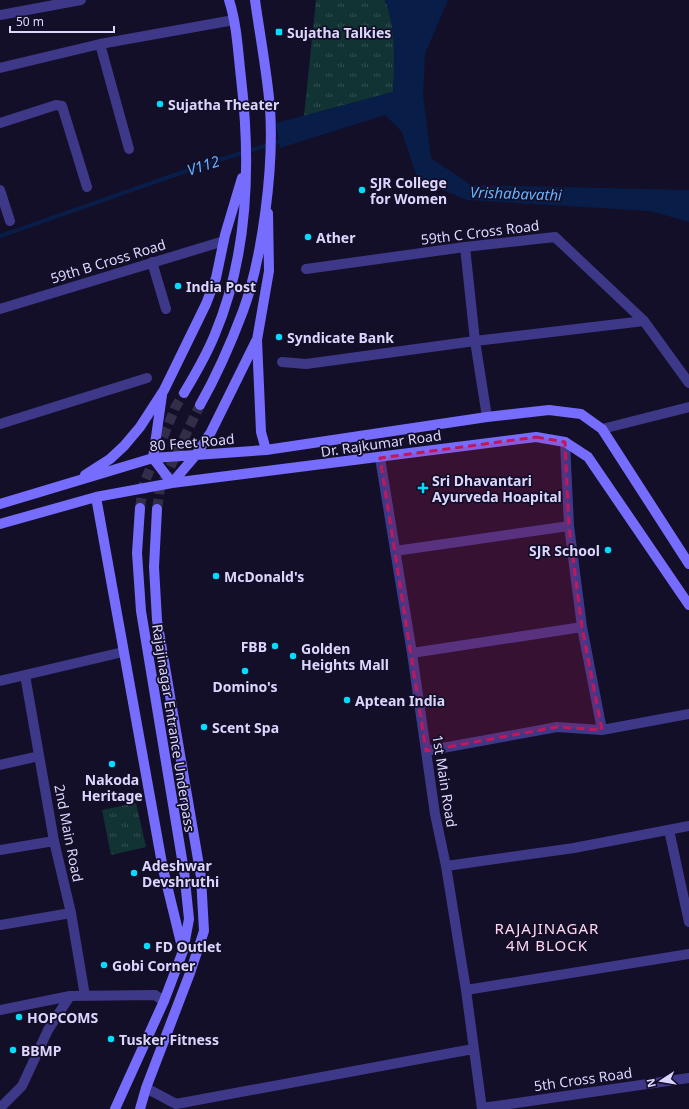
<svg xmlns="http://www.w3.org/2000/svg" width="689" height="1109" viewBox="0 0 689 1109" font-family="'Noto Sans',sans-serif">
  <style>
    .grass { fill: url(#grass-tufts) }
    .water { fill: #081d48 }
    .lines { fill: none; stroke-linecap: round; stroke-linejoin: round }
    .stream { stroke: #081d48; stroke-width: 4 }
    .secondary-tunnel { stroke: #322d48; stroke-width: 10; stroke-dasharray: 10 5; stroke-linecap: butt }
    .minor { stroke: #3e3889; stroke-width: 10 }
    .secondary { stroke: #766dff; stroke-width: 10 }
    .marked { fill: #c2185b; fill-opacity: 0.2; stroke: #c2185b; stroke-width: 3; stroke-dasharray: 8 5; stroke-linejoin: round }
    .poi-dot { fill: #02ddff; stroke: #140f28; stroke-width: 1.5 }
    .labels { text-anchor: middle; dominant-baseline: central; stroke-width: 3.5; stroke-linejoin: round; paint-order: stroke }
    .poi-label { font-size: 14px; font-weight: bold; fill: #dcd6ff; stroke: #140f28; text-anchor: start }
    .street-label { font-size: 14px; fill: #dcd6ff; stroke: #140f28 }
    .water-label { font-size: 15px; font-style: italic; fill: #64b2ff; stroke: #140f28 }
    .neighbourhood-label { font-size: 15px; letter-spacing: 1px; fill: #ffd8f0; stroke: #140f28 }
  </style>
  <defs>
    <pattern id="grass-tufts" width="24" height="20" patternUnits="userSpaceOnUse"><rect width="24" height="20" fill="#133"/><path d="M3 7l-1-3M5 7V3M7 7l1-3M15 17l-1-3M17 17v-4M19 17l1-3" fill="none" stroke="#335052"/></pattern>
  </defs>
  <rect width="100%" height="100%" fill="#140f28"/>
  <!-- grass -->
  <path class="grass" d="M316,0H385C397,31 395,59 393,92L304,116Z
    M136,803L146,847L111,855L102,810Z"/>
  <!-- water -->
  <path class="water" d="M385,0H448L425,54L423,95L431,158L471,185L689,190V222L650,211L467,200L418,180L402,132L385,115L280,148L276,123L393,92C395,60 396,30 385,0Z"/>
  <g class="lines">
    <!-- stream -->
    <path class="stream" d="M0,236L203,165L284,140"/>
    <!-- secondary-tunnel -->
    <path class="secondary-tunnel" d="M140,508L143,486L175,408L184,393
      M157,509L160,488L200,405"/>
    <!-- minor -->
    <path class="minor" d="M0,15L81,0
      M100,44L129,149
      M0,68L100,44L234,20
      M0,123L56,105L62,106L87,187
      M0,190L10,221
      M465,247L475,341L487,417
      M152,262L166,309
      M306,269L465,247L555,237L644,321L689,383
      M0,309L224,241
      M282,362L306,364L475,341L644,321
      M0,424L147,378
      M602,429L689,407
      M565,442L569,526L582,627L602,730
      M380,458L412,653L435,814L446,866L466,990L482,1109
      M395,551L569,526
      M412,653L582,627
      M25,675L54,841L71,913L85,996
      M0,681L123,652
      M426,751L557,727L602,730L689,714
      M0,765L39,756
      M669,830L689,922
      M0,850L54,841
      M446,866L574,848L689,826
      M0,925L71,913
      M466,990L689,954
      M0,1010L70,996L155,995L164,1001
      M146,1088L176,1104L473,1049
      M0,1108L22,1086L48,1030L70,996
      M482,1108L689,1078"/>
    <!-- secondary -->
    <path class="secondary" d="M184,393C196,373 207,354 215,334C249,253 251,163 241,78C238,52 237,25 229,0
      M162,395L153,458L172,483
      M200,405C217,375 231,343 243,311C263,256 274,166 270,108C267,72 260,36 255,0
      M266,450L261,432L257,340L269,271L268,213
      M85,475L110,459L124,446L140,427L164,390L206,304L216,278L225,235L242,178
      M172,483L195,456L211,432L256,341
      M96,497L163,869L182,947
      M0,504L153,458L266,450L487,417L549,410L581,414L602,429L689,564
      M0,524L96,497L172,483L536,437L565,442L588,457L689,605
      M115,1109L164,1001L183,951L189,919L184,871L141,611L137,553L140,508
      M140,1109L146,1088L190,973L204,931L201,877L157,620L154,567L157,509"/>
  </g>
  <!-- marked area -->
  <path class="marked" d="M536,437L565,442L569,526L582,627L602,730L557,727L426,751L380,458Z"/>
  <!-- markers -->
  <g class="poi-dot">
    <rect x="275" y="28" width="8" height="8" rx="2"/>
    <circle cx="160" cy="104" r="4"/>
    <circle cx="362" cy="190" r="4"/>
    <circle cx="308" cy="237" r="4"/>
    <circle cx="178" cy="286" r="4"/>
    <circle cx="279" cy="337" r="4"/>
    <path d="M421 482h4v4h4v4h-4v4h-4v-4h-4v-4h4z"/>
    <circle cx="608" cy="550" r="4"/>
    <circle cx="216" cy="576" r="4"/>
    <circle cx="275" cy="646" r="4"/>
    <circle cx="293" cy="656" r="4"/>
    <circle cx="245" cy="671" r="4"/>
    <circle cx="347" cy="700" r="4"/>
    <circle cx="204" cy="727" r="4"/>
    <circle cx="112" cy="764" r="4"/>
    <circle cx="134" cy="873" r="4"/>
    <circle cx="147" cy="946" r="4"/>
    <circle cx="104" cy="965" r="4"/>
    <circle cx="19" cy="1017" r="4"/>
    <circle cx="111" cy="1039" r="4"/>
    <circle cx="13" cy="1050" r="4"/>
  </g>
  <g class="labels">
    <!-- poi labels -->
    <g class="poi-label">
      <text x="287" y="32">Sujatha Talkies</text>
      <text x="168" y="104">Sujatha Theater</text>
      <text x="370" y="182">SJR College<tspan x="370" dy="16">for Women</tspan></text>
      <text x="316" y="237">Ather</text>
      <text x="186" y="286">India Post</text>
      <text x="287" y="337">Syndicate Bank</text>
      <text x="432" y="480">Sri Dhavantari<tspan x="432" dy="16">Ayurveda Hoapital</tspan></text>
      <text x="600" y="550" text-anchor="end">SJR School</text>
      <text x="224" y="576">McDonald's</text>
      <text x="267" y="646" text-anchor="end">FBB</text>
      <text x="301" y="648">Golden<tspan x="301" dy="16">Heights Mall</tspan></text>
      <text x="245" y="686" text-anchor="middle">Domino's</text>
      <text x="355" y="700">Aptean India</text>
      <text x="212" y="727">Scent Spa</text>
      <text x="112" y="779" text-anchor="middle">Nakoda<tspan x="112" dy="16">Heritage</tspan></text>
      <text x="142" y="865">Adeshwar<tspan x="142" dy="16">Devshruthi</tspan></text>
      <text x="155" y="946">FD Outlet</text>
      <text x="112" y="965">Gobi Corner</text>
      <text x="27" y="1017">HOPCOMS</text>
      <text x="119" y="1039">Tusker Fitness</text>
      <text x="21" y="1050">BBMP</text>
    </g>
    <!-- street labels -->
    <g class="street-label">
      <text transform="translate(480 232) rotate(-7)">59th C Cross Road</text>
      <text transform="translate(108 261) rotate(-17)">59th B Cross Road</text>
      <text transform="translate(192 442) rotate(-5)">80 Feet Road</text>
      <text transform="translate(381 443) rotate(-8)">Dr. Rajkumar Road</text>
      <text transform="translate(174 728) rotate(81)">Rajajinagar Entrance Underpass</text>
      <text transform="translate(445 781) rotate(81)">1st Main Road</text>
      <text transform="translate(69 833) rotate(79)">2nd Main Road</text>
      <text transform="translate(583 1079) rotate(-8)">5th Cross Road</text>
    </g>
    <!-- water labels -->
    <g class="water-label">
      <text transform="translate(203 165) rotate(-18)">V112</text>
      <text transform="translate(516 193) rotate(2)">Vrishabavathi</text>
    </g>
    <!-- neighbourhood labels -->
    <g class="neighbourhood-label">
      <text x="547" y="928">RAJAJINAGAR<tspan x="547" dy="17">4M BLOCK</tspan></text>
    </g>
  </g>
  <!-- north arrow -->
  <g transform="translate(661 1081) rotate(258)" stroke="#140f28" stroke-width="3" paint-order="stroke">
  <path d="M0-3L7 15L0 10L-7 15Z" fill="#dcd6ff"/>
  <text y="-6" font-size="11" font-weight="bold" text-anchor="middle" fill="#dcd6ff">N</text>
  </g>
  <!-- scale -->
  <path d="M10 26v6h104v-6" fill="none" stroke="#dcd6ff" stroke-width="2"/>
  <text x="16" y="26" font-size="12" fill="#dcd6ff" stroke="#140f28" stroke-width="3" paint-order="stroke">50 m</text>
</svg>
